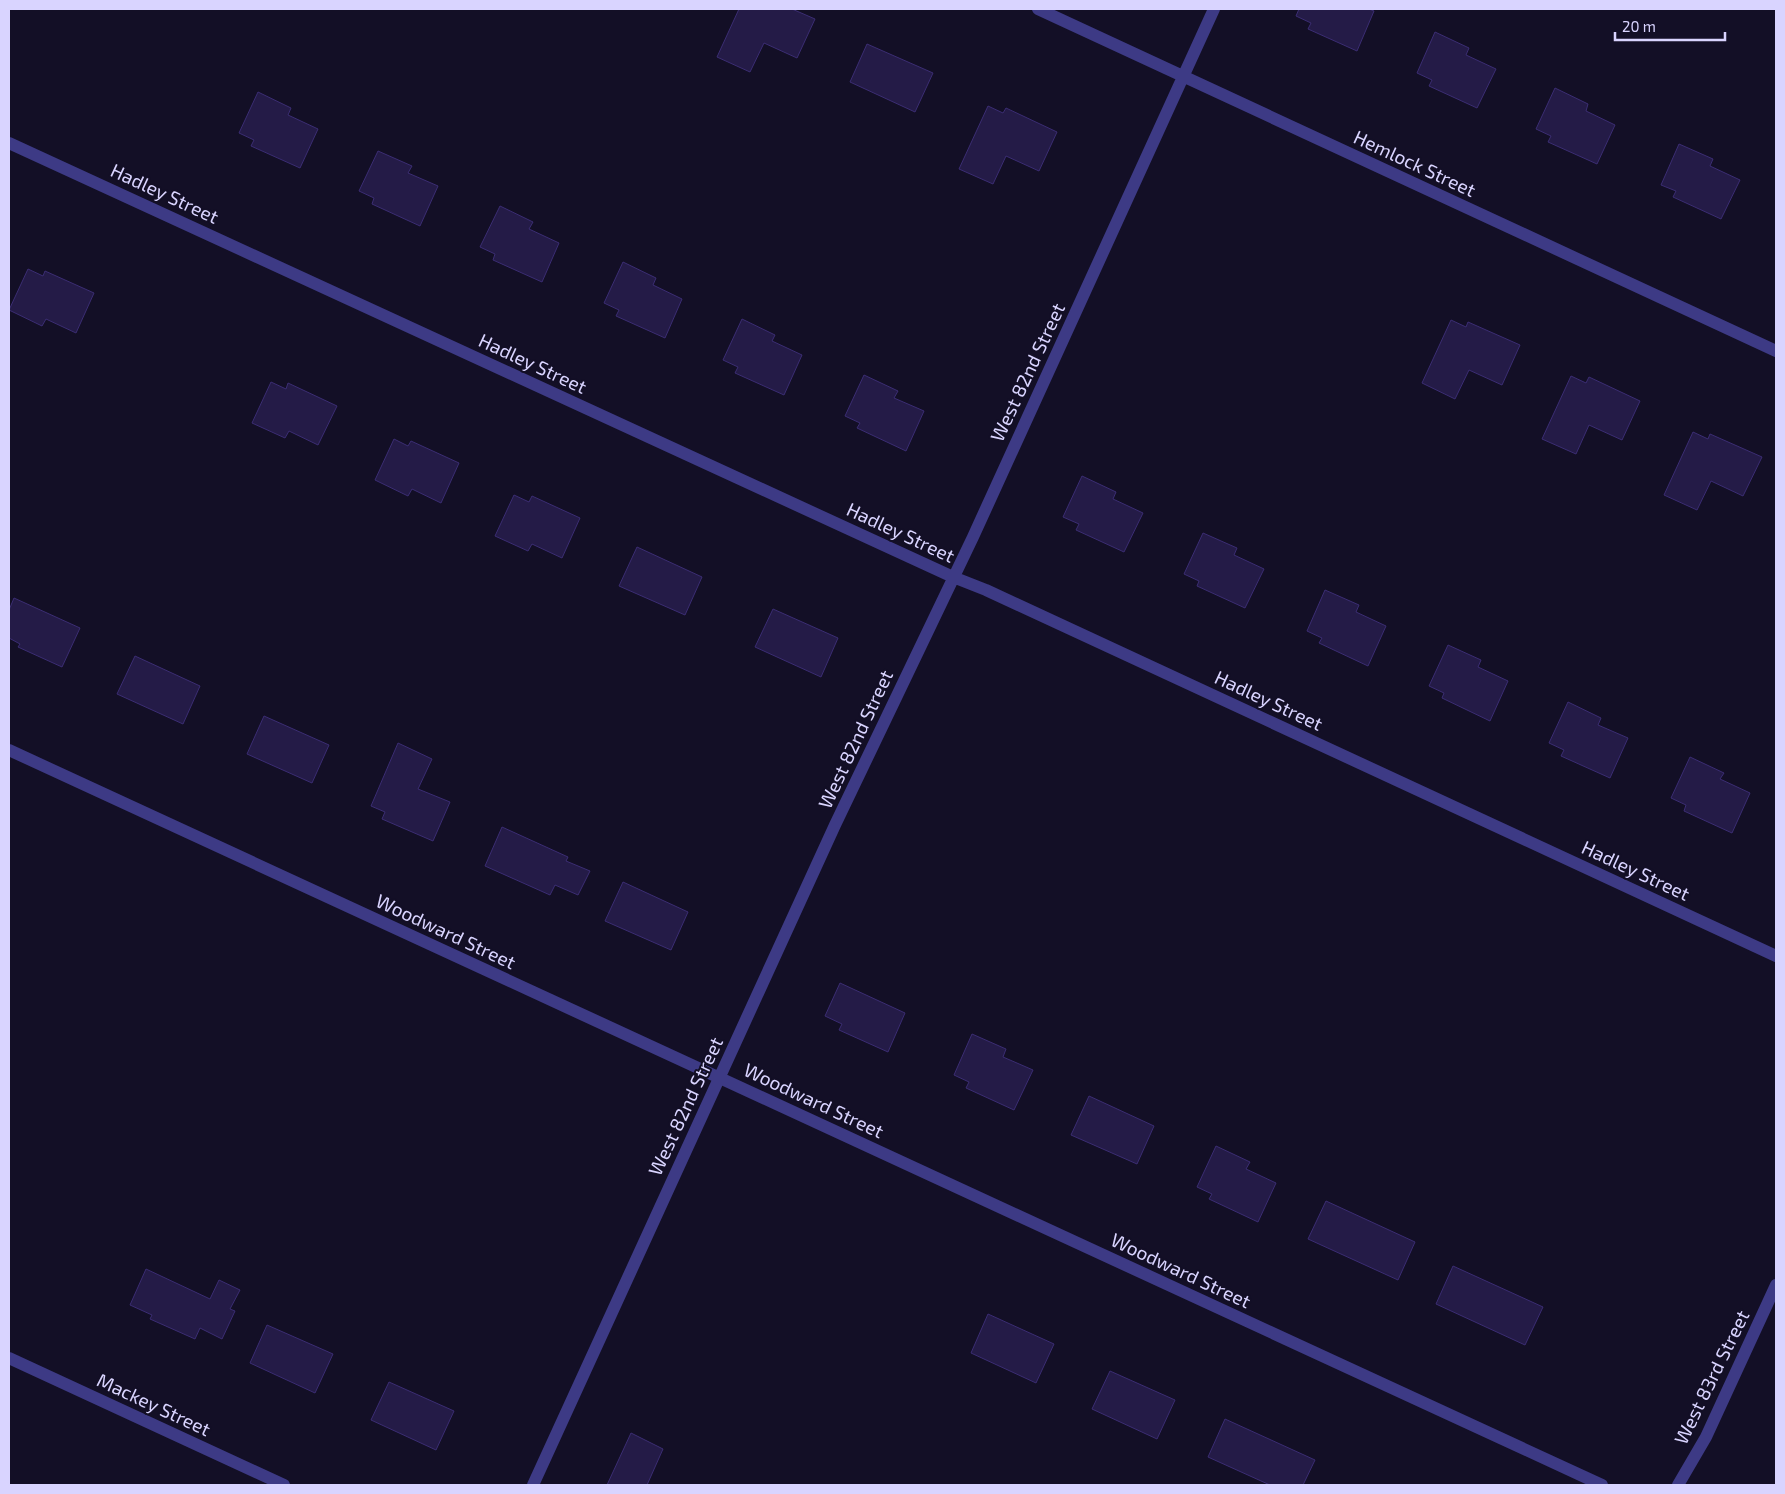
<svg xmlns="http://www.w3.org/2000/svg" width="1785" height="1494" viewBox="0 0 1785 1494" font-family="'Exo 2',sans-serif">
  <style>
    .building { fill: #241b47; stroke: #3b2d73 }
    .lines { fill: none; stroke-linecap: round; stroke-linejoin: round }
    .minor { stroke: #3d3a85; stroke-width: 12 }
    .labels { text-anchor: middle; dominant-baseline: central; stroke-width: 4; stroke-linejoin: round; paint-order: stroke }
    .street-label { font-size: 19px; fill: #d9d4ff; stroke: #130f26 }
  </style>
  <rect width="100%" height="100%" fill="#130f26"/>
  <!-- building -->
  <path class="building" d="M739,9H792L815,19L797,58L764,43L750,72L717,57Z
    M1299,9H1369L1374,11L1357,51L1308,29L1311,23L1296,16Z
    M1435,32L1469,48L1466,55L1496,69L1477,108L1429,86L1432,80L1417,73Z
    M867,44L933,73L915,112L850,82Z
    M1555,88L1588,104L1586,111L1615,125L1597,164L1548,142L1551,136L1536,129Z
    M258,92L291,108L288,115L318,129L300,168L251,146L254,140L239,133Z
    M988,106L1003,113L1006,108L1057,132L1039,171L1006,156L993,184L959,169Z
    M1679,144L1713,159L1710,166L1740,180L1721,219L1673,197L1676,191L1661,185Z
    M378,151L412,166L408,173L438,186L420,226L372,204L374,198L359,191Z
    M500,206L533,222L529,229L559,243L542,282L493,260L495,254L480,247Z
    M623,262L656,278L653,285L682,299L665,338L616,316L619,310L604,303Z
    M28,269L43,276L45,271L94,293L76,333L46,319L42,326L9,310Z
    M742,319L775,335L772,341L802,355L784,395L735,373L738,367L723,360Z
    M1451,320L1466,327L1468,322L1520,345L1502,385L1469,370L1455,399L1422,383Z
    M864,375L898,391L894,398L924,411L906,451L857,428L860,423L845,416Z
    M1571,376L1586,383L1589,377L1640,401L1622,440L1589,425L1576,454L1542,439Z
    M271,382L286,389L288,383L337,406L318,445L289,431L285,438L252,423Z
    M1693,432L1708,439L1710,434L1762,457L1743,496L1711,481L1697,510L1664,495Z
    M394,439L408,446L411,441L459,463L441,503L412,489L408,496L375,480Z
    M1082,476L1116,492L1113,499L1143,513L1124,552L1076,530L1079,524L1063,517Z
    M514,495L529,502L532,496L580,518L562,558L532,544L528,551L495,536Z
    M1203,533L1237,548L1234,555L1264,569L1245,608L1197,586L1199,581L1184,574Z
    M637,547L702,577L685,615L619,586Z
    M1325,590L1359,605L1356,612L1386,626L1368,666L1319,643L1322,638L1307,631Z
    M14,598L80,628L62,667L18,647L20,644L9,638V610Z
    M773,609L838,638L821,677L755,647Z
    M1448,645L1481,660L1478,667L1508,681L1490,721L1442,698L1444,693L1429,686Z
    M135,656L200,686L183,724L117,694Z
    M1568,702L1601,718L1598,725L1628,738L1610,778L1561,756L1564,750L1549,743Z
    M264,716L329,745L312,783L247,754Z
    M398,743L432,759L418,789L450,802L433,841L382,819L385,812L371,806Z
    M1690,757L1724,773L1720,779L1750,793L1732,833L1684,811L1686,805L1671,798Z
    M502,827L568,857L566,861L590,871L578,895L555,885L550,895L485,866Z
    M623,882L688,912L671,950L605,921Z
    M840,983L905,1013L888,1052L839,1030L842,1024L825,1016Z
    M972,1034L1006,1049L1003,1057L1033,1070L1014,1110L966,1088L969,1082L954,1075Z
    M1089,1096L1154,1126L1137,1164L1071,1135Z
    M1216,1146L1250,1162L1246,1169L1276,1183L1258,1222L1209,1199L1212,1194L1197,1187Z
    M1326,1201L1415,1242L1398,1280L1308,1239Z
    M1453,1266L1543,1307L1525,1345L1436,1304Z
    M146,1269L210,1299L219,1280L240,1290L230,1309L235,1311L222,1339L200,1328L195,1339L150,1319L152,1315L130,1305Z
    M988,1314L1054,1344L1036,1383L971,1353Z
    M267,1325L333,1354L315,1393L250,1363Z
    M1110,1371L1175,1400L1157,1439L1092,1409Z
    M389,1382L454,1411L436,1450L371,1420Z
    M1225,1419L1315,1460L1303,1485H1270L1208,1457Z
    M631,1433L663,1449L647,1485H607Z"/>
  <g class="lines">
    <!-- minor -->
    <path class="minor" d="M1038,9C1284,124 1530,238 1776,351
      M9,143L953,577L986,590L1776,956
      M9,750L1602,1485
      M9,1358L284,1485
      M533,1485L835,825L973,537L1214,9
      M1678,1485L1706,1437L1776,1285"/>
  </g>
  <g class="labels">
    <!-- street labels -->
    <g class="street-label">
      <text transform="translate(1415 163) rotate(25)">Hemlock Street</text>
      <text transform="translate(165 193) rotate(25)">Hadley Street</text>
      <text transform="translate(533 363) rotate(25)">Hadley Street</text>
      <text transform="translate(1027 372) rotate(-65)">West 82nd Street</text>
      <text transform="translate(901 532) rotate(25)">Hadley Street</text>
      <text transform="translate(1269 700) rotate(25)">Hadley Street</text>
      <text transform="translate(855 739) rotate(-65)">West 82nd Street</text>
      <text transform="translate(1636 870) rotate(25)">Hadley Street</text>
      <text transform="translate(446 931) rotate(25)">Woodward Street</text>
      <text transform="translate(814 1100) rotate(25)">Woodward Street</text>
      <text transform="translate(685 1106) rotate(-65)">West 82nd Street</text>
      <text transform="translate(1181 1270) rotate(25)">Woodward Street</text>
      <text transform="translate(1711 1377) rotate(-64)">West 83rd Street</text>
      <text transform="translate(154 1404) rotate(25)">Mackey Street</text>
    </g>
  </g>
  <!-- border -->
  <rect width="1785" height="1494" fill="none" stroke="#d9d4ff" stroke-width="20"/>
  <!-- scale -->
  <path d="M1615 32v8h110v-8" fill="none" stroke="#d9d4ff" stroke-width="2.5"/>
  <text x="1622" y="32" font-size="15" fill="#d9d4ff" stroke="#130f26" stroke-width="4" paint-order="stroke">20 m</text>
</svg>
